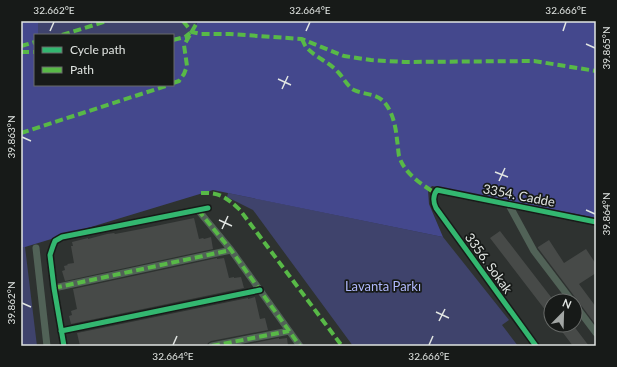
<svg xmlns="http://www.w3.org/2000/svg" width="617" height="367" viewBox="0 0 617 367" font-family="Lato,sans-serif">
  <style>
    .green { fill: #3f436c }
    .forest { fill: #44488d }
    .building { fill: #474a48 }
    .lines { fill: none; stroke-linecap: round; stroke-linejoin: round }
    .street { stroke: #516257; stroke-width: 7 }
    .quiet { stroke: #58b947; stroke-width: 4; stroke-dasharray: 8 4; stroke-linecap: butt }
    .cycleway-casing { stroke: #171a18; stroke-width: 8 }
    .cycleway { stroke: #33b770; stroke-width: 5 }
    .ticks { fill: none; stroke: #e1e5e2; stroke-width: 1.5 }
    .labels { text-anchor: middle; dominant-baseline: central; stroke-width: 3.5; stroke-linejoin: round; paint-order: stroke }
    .street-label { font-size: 13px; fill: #e1e5e2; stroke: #171a18 }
    .park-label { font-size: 13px; fill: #b0b8fb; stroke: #171a18 }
    .neatline { fill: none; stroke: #e1e5e2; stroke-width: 1.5 }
    .ticks-label { font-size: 10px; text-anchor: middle; fill: #e1e5e2 }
  </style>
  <rect width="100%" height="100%" fill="#2e3230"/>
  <!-- green -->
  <path class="green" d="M38,21H198C188,37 192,36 173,37V35H38Z
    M228,193L443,237L509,320L502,325L518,346H353L253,210L227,197Z
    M21,247H25L37,346H21Z"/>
  <!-- forest -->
  <path class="forest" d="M21,21H38V35H35V85H173V37C190,36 190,37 198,21H596V218L432,186L428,190L429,204L443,237L213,190L25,247H21Z"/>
  <!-- building -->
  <path class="building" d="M194,218L199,239L203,238L204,239L211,237L213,249L65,281L62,271L65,270L64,266L68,265L67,264L74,263L71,246H73L72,242L88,238V239L107,234L114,233L115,234L141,229Z
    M500,231L551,297V306L546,311L490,238Z
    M549,240L564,263L586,249L596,264V273L579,284L596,307V325L538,248V247Z
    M217,258V259L224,258L229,278L234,277V278L241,277L244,288L71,324L69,316L72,315L71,311L77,309L73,289Z
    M255,297L260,319L265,318L268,330L211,341L208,343L207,345L202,346H80L77,333L248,298V299Z
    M557,325H573L589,346H573Z
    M279,338V339L287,338L288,346H244V345Z"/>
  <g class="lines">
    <!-- street -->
    <path class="street" d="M509,205L534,251L572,301
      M198,210L231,250L300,346
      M36,248L47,346
      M54,288L231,250
      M575,305L596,333
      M61,331L260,290
      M64,346L54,288L50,255L53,246L55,241L62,237L208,208
      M212,346L289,331
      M536,346L436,208C433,202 433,195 437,190L596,222"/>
    <!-- quiet -->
    <path class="quiet" d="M183,21L192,32L201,34H230L302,39L344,56L371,60L404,62L534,61L596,71
      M62,35L107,21
      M302,39C304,43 305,47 308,49C317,58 329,62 338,72C343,77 347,86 354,90C364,95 377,93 385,103C393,113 396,128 397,140C398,145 398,151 399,156C404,173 421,184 435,193
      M173,40L185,37L190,33
      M21,46L35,42
      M21,52H35
      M173,83L179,81L184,74L187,66L184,45L198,21
      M21,133L169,85
      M201,193C220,192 227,198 240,210L342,346
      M198,210L231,250L300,346
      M54,288L231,250
      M212,346L289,331"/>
    <defs>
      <path id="cycleway" d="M61,331L260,290
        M64,346L54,288L50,255L53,246L55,241L62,237L208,208
        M536,346L436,208C433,202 433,195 437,190L596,222"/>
    </defs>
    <!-- cycleway casing -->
    <use href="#cycleway" class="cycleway-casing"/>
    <!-- cycleway -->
    <use href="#cycleway" class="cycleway"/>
  </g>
  <!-- ticks -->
  <path class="ticks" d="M50,31L54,22M306,31L310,22M563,31L566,22M586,44L595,48M278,79L291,85M282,89L288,76M22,137L31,141M495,172L508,177M499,181L505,168M586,210L595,214M219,220L232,226M222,229L228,216M22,303L31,307M436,312L449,318M439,321L445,309M173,345L177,336M429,345L433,336"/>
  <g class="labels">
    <!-- street labels -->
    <g class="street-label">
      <text transform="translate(519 195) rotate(11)">3354. Cadde</text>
      <text transform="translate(489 263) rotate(54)">3356. Sokak</text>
    </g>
    <!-- park labels -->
    <g class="park-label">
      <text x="383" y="286">Lavanta Parkı</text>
    </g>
  </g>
  <!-- border -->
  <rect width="617" height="367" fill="none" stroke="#171a18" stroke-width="44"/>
  <!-- legend -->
  <rect x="34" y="34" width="140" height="52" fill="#171a18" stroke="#686b69"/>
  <rect x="42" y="47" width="20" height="6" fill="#33b770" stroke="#686b69"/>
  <text x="70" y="54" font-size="12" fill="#e1e5e2">Cycle path</text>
  <rect x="42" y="67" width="20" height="6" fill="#58b947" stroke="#686b69"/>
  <text x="70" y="74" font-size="12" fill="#e1e5e2">Path</text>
  <!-- north arrow -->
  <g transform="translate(563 313) rotate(23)"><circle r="19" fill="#171a18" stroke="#686b69"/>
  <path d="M0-3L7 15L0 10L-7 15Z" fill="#a2a6a4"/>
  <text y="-6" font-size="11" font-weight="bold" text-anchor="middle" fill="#e1e5e2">N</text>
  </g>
  <rect x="22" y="22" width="573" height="323" class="neatline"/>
  <g class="ticks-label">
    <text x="54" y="14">32.662°E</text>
    <text x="310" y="14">32.664°E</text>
    <text x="566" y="14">32.666°E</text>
    <text transform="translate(606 48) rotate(-90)" y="4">39.865°N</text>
    <text transform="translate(11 137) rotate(-90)" y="4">39.863°N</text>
    <text transform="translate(606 214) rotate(-90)" y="4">39.864°N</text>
    <text transform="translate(11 303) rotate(-90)" y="4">39.862°N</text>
    <text x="173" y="360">32.664°E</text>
    <text x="429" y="360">32.666°E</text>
  </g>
</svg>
